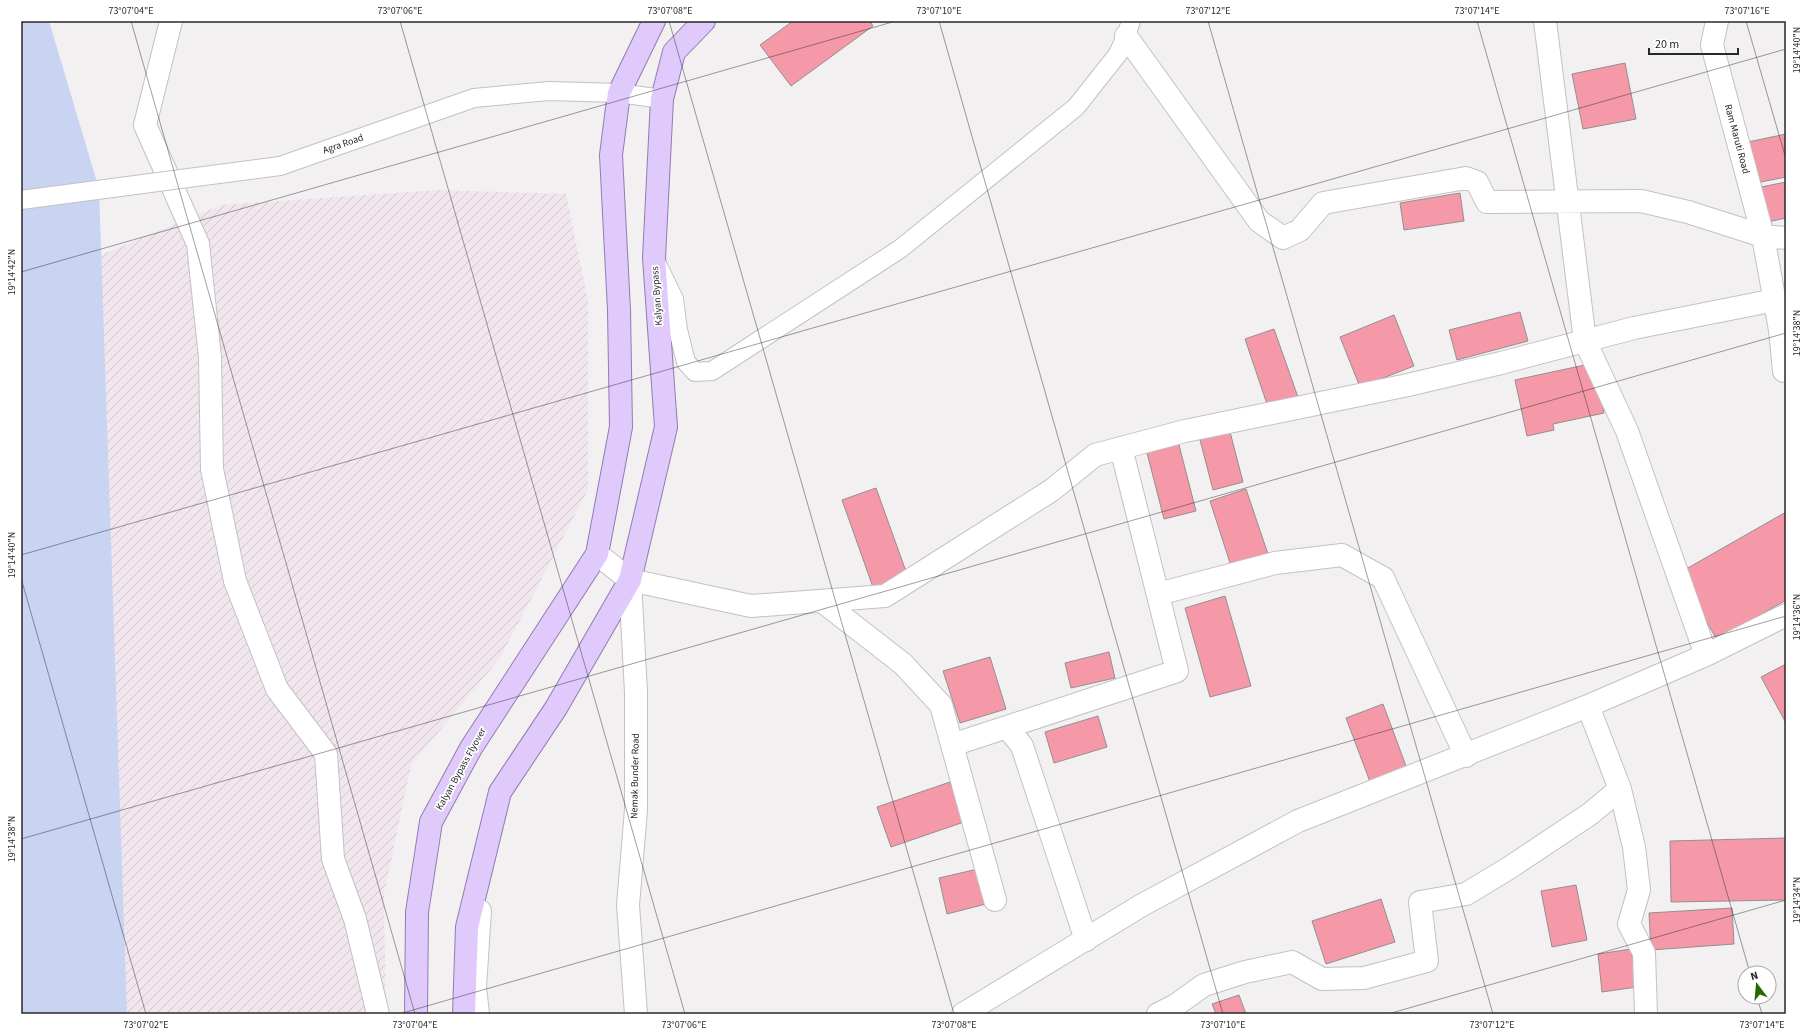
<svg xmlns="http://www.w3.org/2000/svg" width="1807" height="1035" viewBox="0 0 1807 1035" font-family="'Source Sans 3',sans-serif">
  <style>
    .industrial { fill: url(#industrial-furrows) }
    .water { fill: #c9d3f2 }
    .building { fill: #f599a9; stroke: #938f8f }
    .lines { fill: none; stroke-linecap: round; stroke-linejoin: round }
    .service-casing { stroke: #c4c1c3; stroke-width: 20 }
    .pedestrian-casing { stroke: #c4c1c3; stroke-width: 24 }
    .minor-casing { stroke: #c4c1c3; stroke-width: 24 }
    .tertiary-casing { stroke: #c4c1c3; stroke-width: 24 }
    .primary-casing { stroke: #927bb0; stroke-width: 24 }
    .service { stroke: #fff; stroke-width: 18 }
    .pedestrian { stroke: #fff; stroke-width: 22 }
    .minor { stroke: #fff; stroke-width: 22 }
    .tertiary { stroke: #fff; stroke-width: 22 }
    .primary { stroke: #dfcafb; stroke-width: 22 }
    .service-bridge-casing { stroke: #c4c1c3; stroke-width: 20; stroke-linecap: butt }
    .service-bridge { stroke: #fff; stroke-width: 18 }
    .ticks { fill: none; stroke: #292829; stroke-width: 1; stroke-opacity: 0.45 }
    .labels { text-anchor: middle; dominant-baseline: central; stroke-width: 3.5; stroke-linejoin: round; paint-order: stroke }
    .street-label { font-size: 10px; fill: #292829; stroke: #fff }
    .neatline { fill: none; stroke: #292829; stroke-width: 1.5 }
    .ticks-label { font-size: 10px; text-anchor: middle; fill: #292829 }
  </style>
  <defs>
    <pattern id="industrial-furrows" width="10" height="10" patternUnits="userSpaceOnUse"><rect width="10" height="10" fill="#f1e6ee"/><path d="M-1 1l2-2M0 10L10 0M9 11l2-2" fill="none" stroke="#cfc5cc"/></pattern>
  </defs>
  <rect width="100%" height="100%" fill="#f3f0f2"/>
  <!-- industrial -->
  <path class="industrial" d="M438,190L566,194L588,301V490L500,658L411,765L384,894L386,1014H94L77,265L221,205Z"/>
  <!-- water -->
  <path class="water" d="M21,21H49L99,189L127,1014H21Z"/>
  <!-- building -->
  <path class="building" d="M793,21H870L873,26L791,86L760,45Z
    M1625,63L1636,119L1583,129L1572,74Z
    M1786,134V177L1756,183L1748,142Z
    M1786,182V218L1763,223L1756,188Z
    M1460,193L1464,221L1404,230L1400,203Z
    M1520,312L1528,341L1457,360L1449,330Z
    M1394,315L1414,366L1360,387L1340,337Z
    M1274,329L1299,400L1269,410L1245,339Z
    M1594,363L1604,413L1553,424L1554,430L1527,436L1515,380Z
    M1229,428L1243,482L1213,490L1199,436Z
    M1178,441L1196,511L1164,519L1146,449Z
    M876,488L908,577L874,590L842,500Z
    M1246,489L1269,557L1232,569L1210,501Z
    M1786,512V600L1717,640L1679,573Z
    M1225,596L1251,686L1210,697L1185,608Z
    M1109,652L1115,678L1071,688L1065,663Z
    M990,657L1006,709L960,723L943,671Z
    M1786,664V723L1761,677Z
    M1383,704L1409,774L1372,787L1346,718Z
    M1098,716L1107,747L1054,763L1045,732Z
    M950,782L964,822L891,847L877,807Z
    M1786,838V900L1671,902L1670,841Z
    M982,868L990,903L947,914L939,878Z
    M1576,885L1587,940L1552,947L1541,891Z
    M1381,899L1395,942L1326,964L1312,921Z
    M1732,908L1734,944L1651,950L1649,913Z
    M1631,949L1637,987L1602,992L1598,954Z
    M1239,995L1246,1014H1216L1212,1004Z"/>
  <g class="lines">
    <defs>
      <path id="service" d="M280,166L474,98L549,91L619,93L662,99
        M656,262L674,299L678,330L686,362L695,372L712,371L900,249L1076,107L1118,54L1126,36L1131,21"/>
      <path id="pedestrian" d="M1383,578L1466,756"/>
      <path id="minor" d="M171,21L145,125L198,244L210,357L212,469L235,581L277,689L326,754L333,859L355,919L378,1014
        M1545,21L1585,341L1627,431L1706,655
        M1717,21L1712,45L1763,236L1780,330L1784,371
        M1126,36L1259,221L1283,238L1300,230L1323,203L1466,178L1477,182L1487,202L1641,201L1688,212L1763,236L1786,238
        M630,580L751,606L885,596L1052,490L1095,455L1185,431L1408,385L1501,363L1634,328L1775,300
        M1158,594L1275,563L1342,555L1383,578
        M822,601L903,664L941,705L995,900
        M1588,706L1620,789L1634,847L1639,890L1629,924L1644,953L1646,1014
        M1007,727L1177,671L1121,448
        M952,745L1007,727L1022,746L1086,940
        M478,1014L475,987L480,911
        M963,1014L1142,905L1298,821L1588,706L1706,655L1786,615
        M1158,1014L1176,1005L1204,985L1245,972L1292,962L1322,979L1364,978L1427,961L1420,902L1466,894L1509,868L1590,814L1620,789"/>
      <path id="tertiary" d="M597,554L630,580L636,693V810L628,905L636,1014"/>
      <path id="primary" d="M416,1014L417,912L431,822L471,748L597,554L621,427L619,310L611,155L619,93L654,21
        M464,1014L467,927L500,792L556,708L630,580L666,427L654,258L662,99L674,52L704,21"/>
    </defs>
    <!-- service casing -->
    <use href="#service" class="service-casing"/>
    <!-- pedestrian casing -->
    <use href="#pedestrian" class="pedestrian-casing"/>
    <!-- minor casing -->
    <use href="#minor" class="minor-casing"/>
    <!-- tertiary casing -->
    <use href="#tertiary" class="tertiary-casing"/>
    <!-- primary casing -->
    <use href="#primary" class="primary-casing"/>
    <!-- service -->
    <use href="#service" class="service"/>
    <!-- pedestrian -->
    <use href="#pedestrian" class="pedestrian"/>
    <!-- minor -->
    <use href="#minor" class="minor"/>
    <!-- tertiary -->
    <use href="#tertiary" class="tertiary"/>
    <!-- primary -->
    <use href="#primary" class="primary"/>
    <defs>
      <path id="service-bridge" d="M21,200L280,166"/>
    </defs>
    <!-- service-bridge casing -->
    <use href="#service-bridge" class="service-bridge-casing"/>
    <!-- service-bridge -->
    <use href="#service-bridge" class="service-bridge"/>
  </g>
  <!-- ticks -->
  <path class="ticks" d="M131,21L415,1014M400,21L685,1014M669,21L954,1014M939,21L1223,1014M1208,21L1493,1014M1477,21L1750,973M1746,21L1786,159M21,272L896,21M21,555L1786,49M21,578L146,1014M21,839L1786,333M1757,997L1762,1014M399,1014L1786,616M1388,1014L1786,900"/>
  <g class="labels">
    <!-- street labels -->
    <g class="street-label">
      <text transform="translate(1737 139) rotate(75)">Ram Maruti Road</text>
      <text transform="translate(343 144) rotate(-19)">Agra Road</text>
      <text transform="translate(657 296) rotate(-94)">Kalyan Bypass</text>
      <text transform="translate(461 769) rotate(-61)">Kalyan Bypass Flyover</text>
      <text transform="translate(635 776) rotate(-89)">Nemak Bunder Road</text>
    </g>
  </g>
  <!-- border -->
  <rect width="1807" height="1035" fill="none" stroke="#ffffff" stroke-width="44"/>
  <!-- north arrow -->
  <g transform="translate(1757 985) rotate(344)"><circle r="19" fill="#ffffff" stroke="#a9a9a9"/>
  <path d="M0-3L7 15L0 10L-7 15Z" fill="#266900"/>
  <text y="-6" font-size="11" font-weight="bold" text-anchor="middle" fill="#292829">N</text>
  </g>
  <!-- scale -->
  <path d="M1649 48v6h89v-6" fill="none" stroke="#292829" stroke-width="2"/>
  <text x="1655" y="48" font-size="12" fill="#292829" stroke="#ffffff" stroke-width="3" paint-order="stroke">20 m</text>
  <rect x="22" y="22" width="1763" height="991" class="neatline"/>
  <g class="ticks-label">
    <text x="131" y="14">73°07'04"E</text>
    <text x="400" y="14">73°07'06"E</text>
    <text x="670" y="14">73°07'08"E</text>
    <text x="939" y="14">73°07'10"E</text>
    <text x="1208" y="14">73°07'12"E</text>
    <text x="1477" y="14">73°07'14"E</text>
    <text x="1747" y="14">73°07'16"E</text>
    <text transform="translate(1796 50) rotate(-90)" y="4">19°14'40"N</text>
    <text transform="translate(11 272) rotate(-90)" y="4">19°14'42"N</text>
    <text transform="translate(1796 333) rotate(-90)" y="4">19°14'38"N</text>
    <text transform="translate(11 555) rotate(-90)" y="4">19°14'40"N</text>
    <text transform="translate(1796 617) rotate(-90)" y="4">19°14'36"N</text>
    <text transform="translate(11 839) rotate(-90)" y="4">19°14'38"N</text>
    <text transform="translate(1796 900) rotate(-90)" y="4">19°14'34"N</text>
    <text x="146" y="1028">73°07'02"E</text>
    <text x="415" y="1028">73°07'04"E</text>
    <text x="684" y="1028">73°07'06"E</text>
    <text x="954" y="1028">73°07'08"E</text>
    <text x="1223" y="1028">73°07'10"E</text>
    <text x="1492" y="1028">73°07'12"E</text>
    <text x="1762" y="1028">73°07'14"E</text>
  </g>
</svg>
